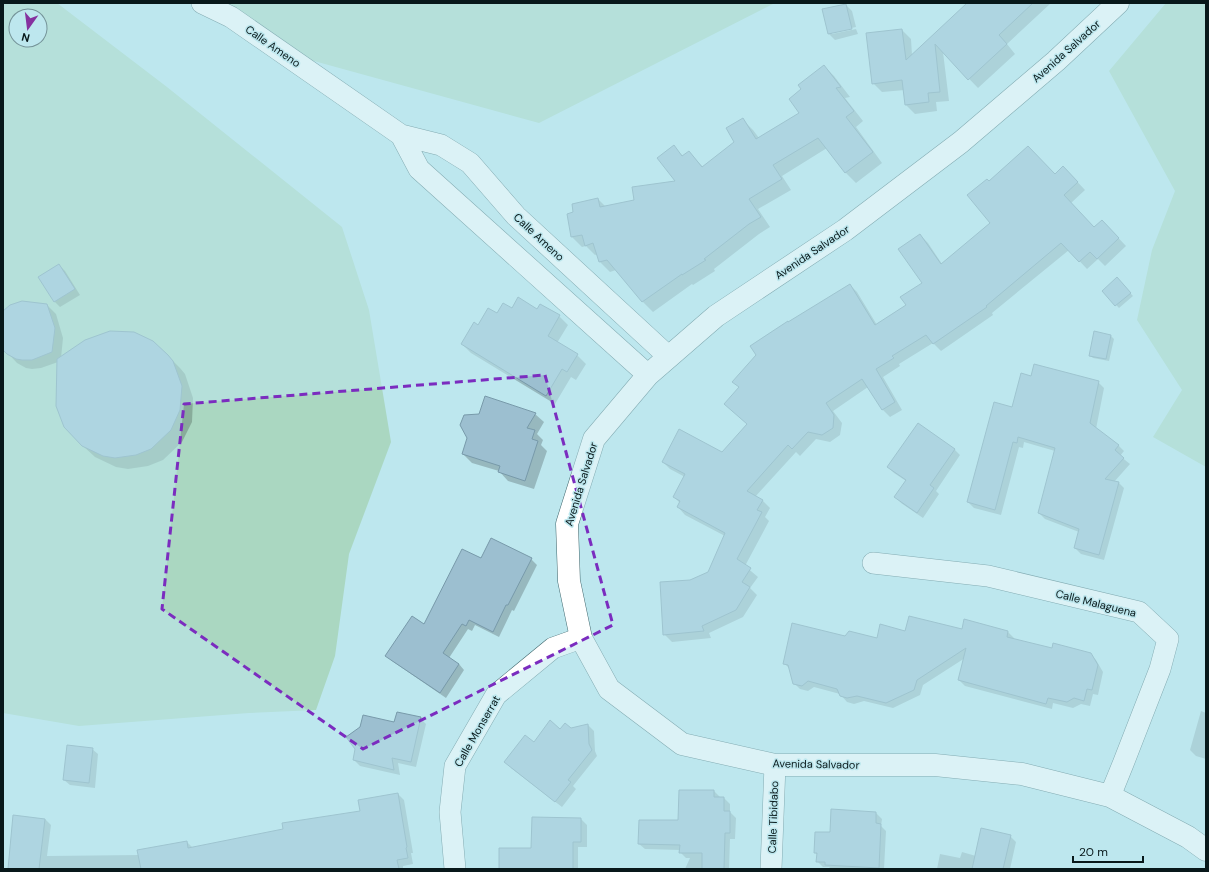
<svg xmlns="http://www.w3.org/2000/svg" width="1209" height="872" viewBox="0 0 1209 872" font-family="'DM Sans',sans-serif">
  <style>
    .green { fill: #aad7c1; fill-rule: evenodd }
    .shadow { fill: #0003 }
    .building { fill: #9cbfd0; stroke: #789aaa }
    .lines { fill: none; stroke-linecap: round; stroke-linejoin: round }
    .street-casing { stroke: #3e656b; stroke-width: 22 }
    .secondary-casing { stroke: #3e656b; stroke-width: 23 }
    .street { stroke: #fff; stroke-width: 21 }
    .secondary { stroke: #fff; stroke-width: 22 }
    .marked { fill: none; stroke: #7b2cbf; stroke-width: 3; stroke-dasharray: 8 5; stroke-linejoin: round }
    .labels { text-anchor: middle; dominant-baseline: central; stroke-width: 3; stroke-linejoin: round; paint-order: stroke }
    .street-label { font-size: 11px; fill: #08181a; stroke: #bde7ee }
  </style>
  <rect width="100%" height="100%" fill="#bde7ee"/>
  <!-- green -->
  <path class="green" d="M3,3H57L167,87L342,227L369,310L391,442L349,554L335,656L316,710L249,713L79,726L3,713ZM16,16H40V40H16Z
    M229,3H775L539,123L252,44Z
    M1166,3H1206V467L1153,437L1182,390L1137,320L1152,250L1175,191L1109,71Z"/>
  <!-- shadow -->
  <path class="shadow" d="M969,3H1051L1007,44L1015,54L978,88L943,52L949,101L936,102L937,111L915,114L906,105L905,90L882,92L873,83L902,30L911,39L912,55Z
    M846,5L852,11L856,27L832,32V34L856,29L858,34L835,40L829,34Z
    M824,66L834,76L850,97L845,98L863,121L856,127L882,163L856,183L846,173L827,148L782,176L791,190L758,209L770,227L759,234L714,269L715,271L693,285L692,284L653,312L643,302L616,270L610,272L600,262L598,254L595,255L586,246L582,247L572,237L568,215L598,199L606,207L635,200L676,182L674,147L683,156L689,152L703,167L736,142L743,120L753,130L759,138L801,113L803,89Z
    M1055,175H1071L1085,190L1071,203L1095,229H1110L1126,246L1105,266L1098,259L1087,269L1069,250L992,313L993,315L941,351L933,343L899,364L900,366L883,377L902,410L890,417L882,409L868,387L833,411L842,423L840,435L830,442L816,439L800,456L796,452L755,497L762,500L770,508L765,517L769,521L745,566L758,577L750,588L757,595L743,617L709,633L711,638L672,642L664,634L690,581L709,573L725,536L685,515L678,507L680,503L674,497L685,477L670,469L663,462L722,453L748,424L740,388L734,382L789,323L850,285L857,292L877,325L907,306L923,283L920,235L928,243L942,264L992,223L990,182Z
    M59,265L65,271L80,295L60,307L54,301Z
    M1117,279L1133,296L1119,308L1103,291Z
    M47,305L56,314L63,338L61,358L167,355L180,368L185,374L193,398L192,422L182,442L163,460L148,466L128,469L116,467L95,457L82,445L58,362L41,368L32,369L26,368L17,363L3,348V313Z
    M512,309L559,316L568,325L557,343L577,355L586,364L576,380L571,377L555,404L471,353L462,344L478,326L497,315Z
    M1095,332L1111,336L1114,339L1109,361L1093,358L1090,355Z
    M1031,377L1098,382L1104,388L1096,429L1119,446L1124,451L1120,456L1130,464L1114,482H1118L1124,488L1104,560L1081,554L1075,548L1079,532L1045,519L1039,513L1055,451L1024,442L1023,448L1019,447L1001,515L974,508L968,502L1013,409Z
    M535,414L544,422L537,434L543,440L541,445L547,451L534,489L508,481L499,471L472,463L463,454Z
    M918,424L955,450L960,455L936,491L939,494L923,518L901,503L896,497L906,481L894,473L888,467Z
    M492,539L531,559L537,565L514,611L512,610L499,637L475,625L472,631L468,629L449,658L459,664L464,670L446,698L392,661L386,655L424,626L481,560Z
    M965,620L1008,632L1014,638V639L1052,649L1090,654L1096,660L1103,672L1098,695L1093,694L1090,706L1081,704L1073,708L1053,703L1052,709L965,686L959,680L965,658L923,685L920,695L893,708L864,701L854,704L847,702L840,694L814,687L808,691L800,689L794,683L790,669L784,663L845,637L878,639L906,632L963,630Z
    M1201,711L1206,713V759L1196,756L1190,750Z
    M420,718L426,724L416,767L398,763L400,775L360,766L354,760Z
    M588,725L594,731L595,751L597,756L573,786L576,789L562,807L511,768L534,743L561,730Z
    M92,749L98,754L95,788L70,785L64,780Z
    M714,791L720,797L724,798L730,804V812L736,818L735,839H730L729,869H685L690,858H686L680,852V850L645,849L639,844L679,821Z
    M398,794L404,800L413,853H411L413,864L403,866V869H9L45,819L51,825L47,856L139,855L187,842L193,848L284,830L361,812Z
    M876,813L882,819L881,826L886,831L884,869H831L829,867H823L817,861L818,855L815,853L831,834Z
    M533,818L581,819L587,825V847H578V869H500L532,849Z
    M1010,836L1016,842L1010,869H937L940,854L960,858L962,852L976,856Z"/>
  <!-- building -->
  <path class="building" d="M967,3H1033L999,35L1007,44L968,80L935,44L940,92L928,93L929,102L905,105L902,80L872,84L866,33L902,29L906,60Z
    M846,4L852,29L828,34L822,9Z
    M824,65L841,87L836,88L854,111L846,117L873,152L845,173L818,138L773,165L782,179L749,199L761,217L749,224L704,259L706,260L682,275V274L642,302L607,260L599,262L593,243L585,246L582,235L571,237L567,214L573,212L572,204L598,198L600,207L634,200L632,187L675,181L657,158L674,145L682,156L689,151L702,167L734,142L726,128L743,118L756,139L799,113L789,99L801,89L798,85Z
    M1028,146L1055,174L1063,166L1078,182L1064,195L1094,227L1102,220L1119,238L1097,259L1090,252L1079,262L1061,243L986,306L987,307L933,344L926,335L892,356L894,358L876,369L895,402L882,410L862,379L826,403L834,415L833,428L822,435L808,432L792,449L788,445L747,491L763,500L757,510L762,512L737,559L751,568L742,582L750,587L736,610L702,626L704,631L663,635L660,582L690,580L708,572L725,533L677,507L680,501L673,497L685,474L662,462L679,429L722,452L747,424L724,404L739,387L732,382L756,355L750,346L788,321V322L850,284L875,325L906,305L900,297L922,283L898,249L920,234L941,264L990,223L967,195L987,179L989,181Z
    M59,264L75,289L54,302L38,277Z
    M1117,277L1131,293L1115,306L1102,291Z
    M518,297L537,309L540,304L560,315L548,336L578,354L567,372L562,369L546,396L461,344L474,322L478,325L488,308L497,313L503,303L512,308Z
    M22,301L47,304L55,328L52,352L32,360H22L16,359L7,354L3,350V311L10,305Z
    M110,331L134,332L153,341L168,355L173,361L182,386L180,410L171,430L151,449L136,455L115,458L103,456L82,446L64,427L56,406L57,359L85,340Z
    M1094,331L1111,335L1106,359L1089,356Z
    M1034,364L1099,381L1090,423L1119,445L1115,450L1124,458L1105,479L1119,482L1099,555L1074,548L1079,529L1038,513L1055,448L1018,437L1017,443L1013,442L995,510L967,502L994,402L1012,407L1021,373L1031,376Z
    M485,396L536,413L527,428L535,430L532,439L538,441L525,481L498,472L500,466L462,454L467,438L460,425L464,415L479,414Z
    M918,423L955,449L930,485L934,488L917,513L894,497L906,480L887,467Z
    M491,538L532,558L508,605H506L493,632L469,620L466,626L462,624L443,653L459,664L440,693L385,656L412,616L424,624L462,549L481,558Z
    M909,616L962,629L964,619L1008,631L1007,637L1052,648L1053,643L1091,653L1098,665L1092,690L1087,689L1084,701L1074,698L1067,702L1048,698L1046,704L958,680L966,648L917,680L914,690L886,703L857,696L847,698L840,696L837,689L808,681L802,686L793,684L788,665L783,664L792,623L845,636L849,631L877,638L880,624L905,631Z
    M397,712L421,717L411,762L392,758L394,770L353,760L355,749L346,737L360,727L363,715L394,722Z
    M550,720L560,729L565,723L571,728L588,724L589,744L592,750L568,780L571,782L555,802L504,762L525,735L534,742Z
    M67,745L93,748L89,783L63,780Z
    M679,790H714V797H724V811H730V833H725L724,869H702V853H679L680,845L638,844L639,820H678Z
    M398,793L407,847L406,848L408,858L397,860L399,869H141L137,850L187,841L188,848L283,829L282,823L360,811L358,800Z
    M831,809L876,812V823L881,824L879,868L825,865V862H816L817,853H814L815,832H830Z
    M13,815L45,819L39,869H8Z
    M532,817L581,818V842H573V869H499V848H531Z
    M981,828L1011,835L1003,869H972Z"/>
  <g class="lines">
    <defs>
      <path id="street" d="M202,3L231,17L401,135L441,145L470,163L516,216L669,357
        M401,135L419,169L648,375
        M873,563L988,576L1139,612L1168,639L1160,669L1123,764L1110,796
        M455,869L450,812L455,766L496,695L553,648L581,638
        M771,869L775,765"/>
      <path id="secondary" d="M1118,3L1056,61L961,142L845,230L716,316L648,375L594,439L567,524L569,581L581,638L609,689L682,744L775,765H935L1022,774L1110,796L1188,837L1206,850"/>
    </defs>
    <!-- street casing -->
    <use href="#street" class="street-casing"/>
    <!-- secondary casing -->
    <use href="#secondary" class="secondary-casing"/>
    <!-- street -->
    <use href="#street" class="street"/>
    <!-- secondary -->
    <use href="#secondary" class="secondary"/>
  </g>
  <!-- marked area -->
  <path d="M0 0H1209V872H0ZM545,375L613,625L363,749L162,609L184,404Z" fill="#bde7ee" fill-opacity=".55" fill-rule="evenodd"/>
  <path class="marked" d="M545,375L613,625L363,749L162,609L184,404Z"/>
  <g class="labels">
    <!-- street labels -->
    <g class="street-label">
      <text transform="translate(273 46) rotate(35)">Calle Ameno</text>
      <text transform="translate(1066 51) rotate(-42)">Avenida Salvador</text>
      <text transform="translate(539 237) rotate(43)">Calle Ameno</text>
      <text transform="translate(812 252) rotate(-34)">Avenida Salvador</text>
      <text transform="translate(581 484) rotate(-73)">Avenida Salvador</text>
      <text transform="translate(1096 603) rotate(14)">Calle Malaguena</text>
      <text transform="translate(477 731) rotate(-60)">Calle Monserrat</text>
      <text transform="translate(816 764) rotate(1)">Avenida Salvador</text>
      <text transform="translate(773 817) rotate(-88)">Calle Tibidabo</text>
    </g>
  </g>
  <!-- border -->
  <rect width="1209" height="872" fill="none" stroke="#08181a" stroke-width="8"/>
  <!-- north arrow -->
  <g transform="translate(28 28) rotate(194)"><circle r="19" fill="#bde7ee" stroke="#759499"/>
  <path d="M0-3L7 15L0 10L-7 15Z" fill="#85319f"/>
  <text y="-6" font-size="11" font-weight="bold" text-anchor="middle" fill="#08181a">N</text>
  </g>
  <!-- scale -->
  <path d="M1073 856v6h70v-6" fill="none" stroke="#08181a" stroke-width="2"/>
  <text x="1079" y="856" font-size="12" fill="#08181a" stroke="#bde7ee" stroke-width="3" paint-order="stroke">20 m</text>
</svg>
